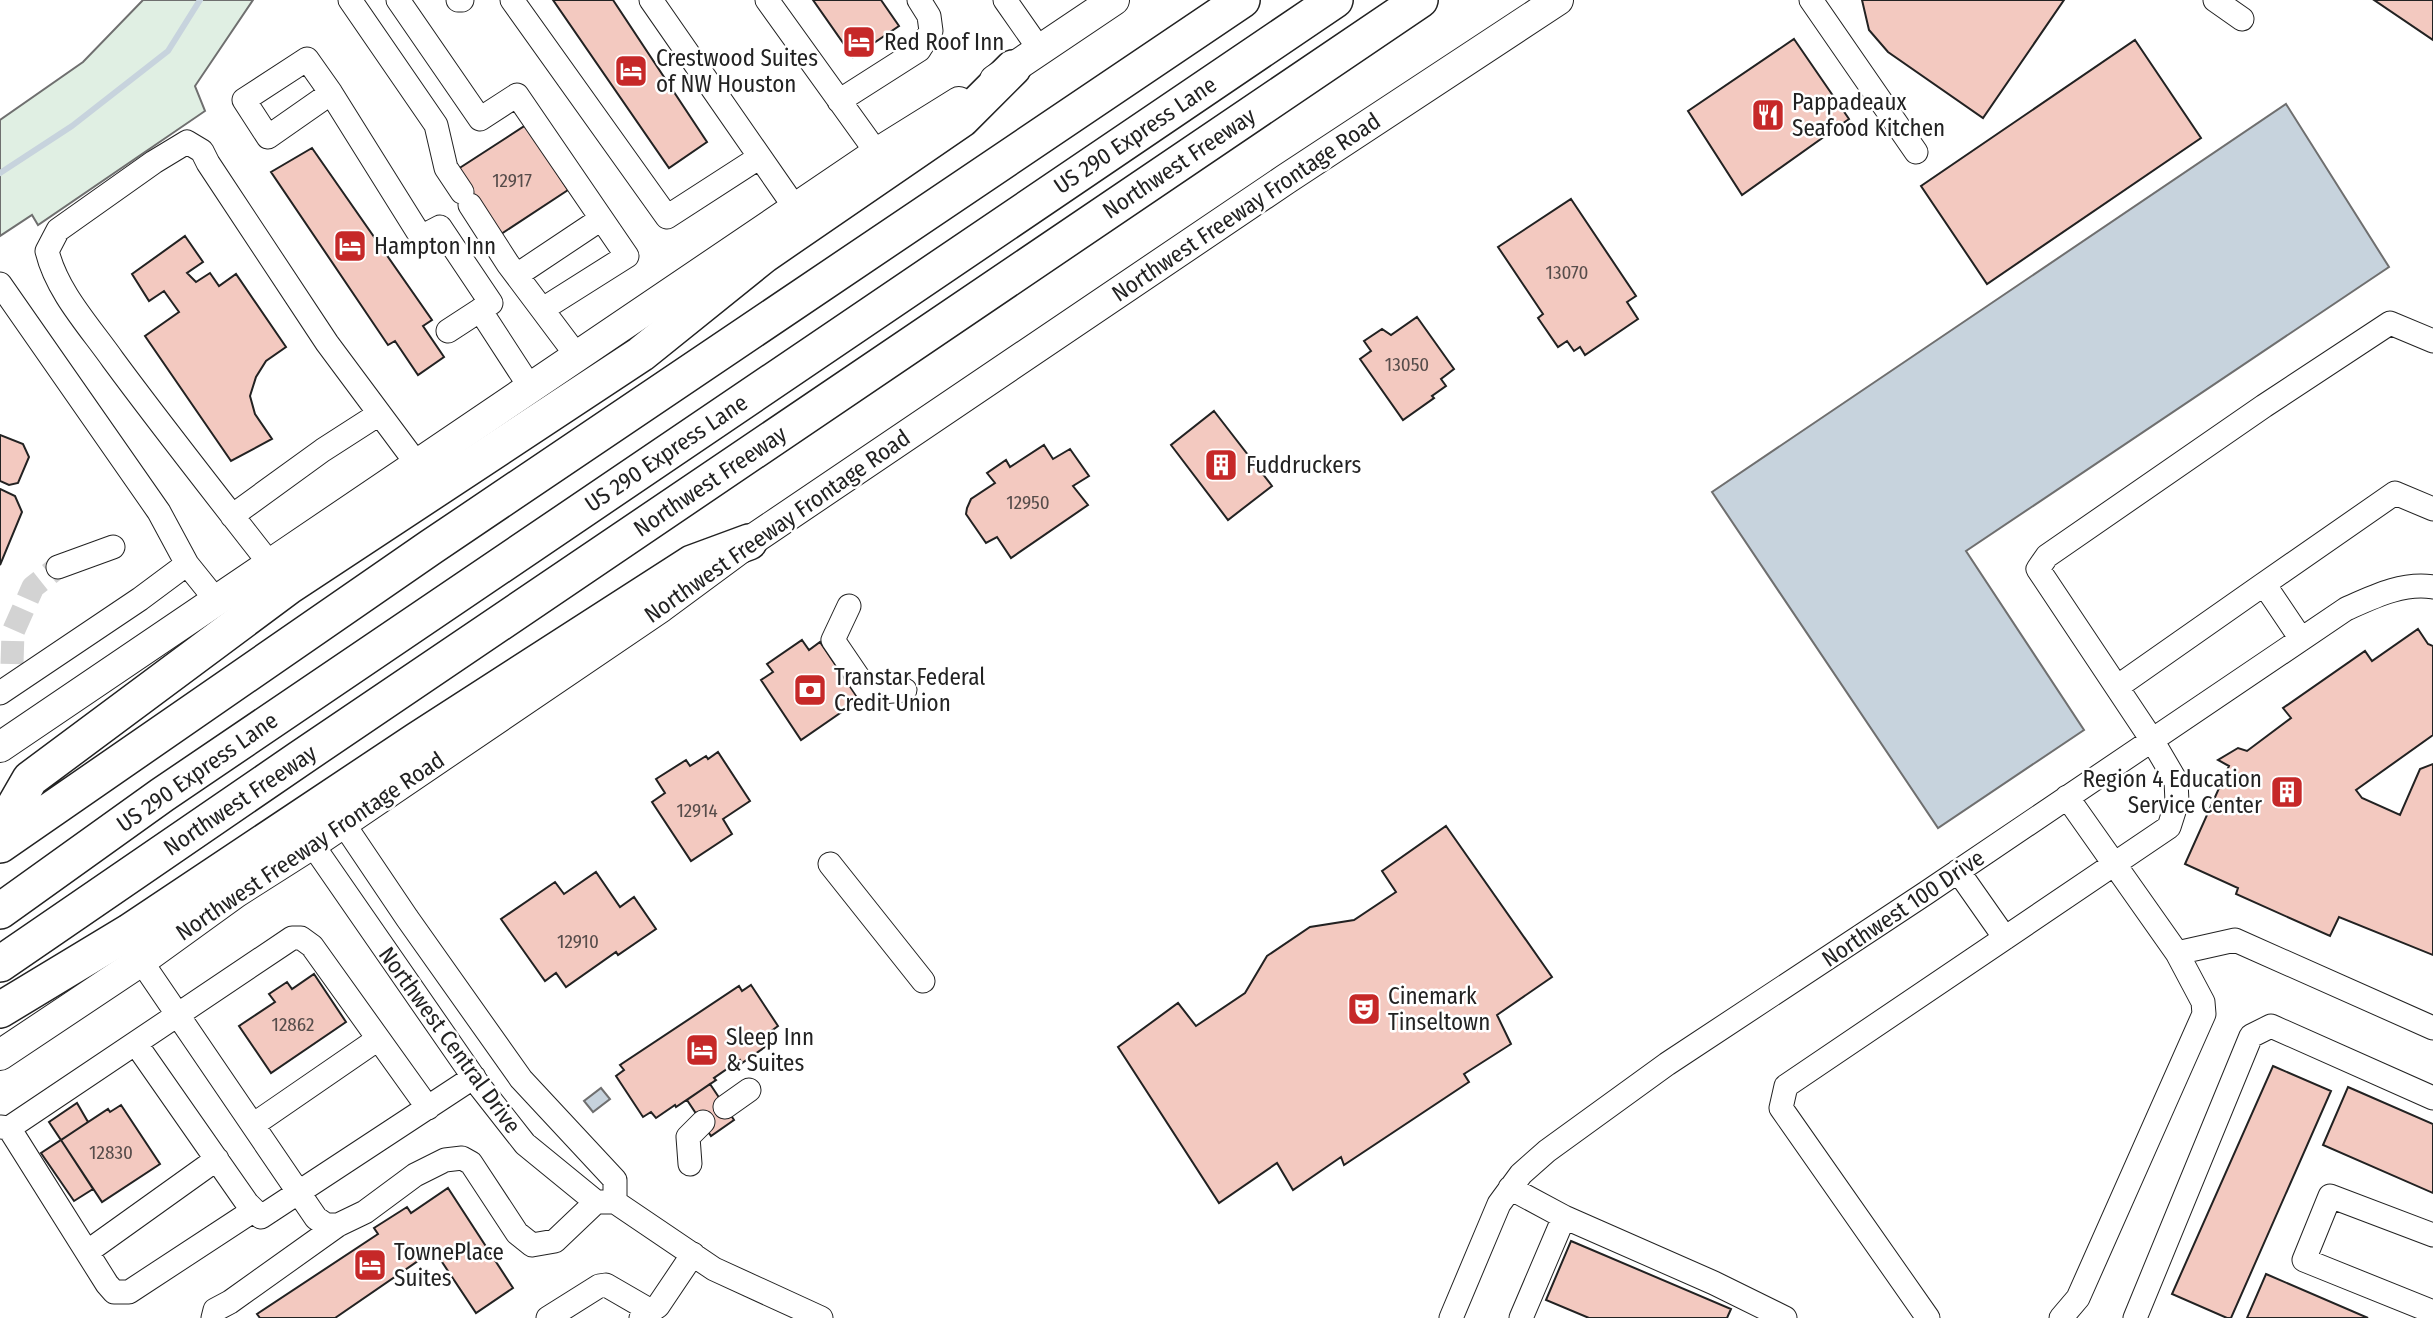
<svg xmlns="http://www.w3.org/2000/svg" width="2433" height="1318" viewBox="0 0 2433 1318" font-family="'Fira Sans Condensed',sans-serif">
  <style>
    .green { fill: #e0efe3; stroke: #6f6f6f; stroke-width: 2 }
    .water { fill: #c7d3dd; stroke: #6f6f6f; stroke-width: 2 }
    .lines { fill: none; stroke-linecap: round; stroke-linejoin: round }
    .stream { stroke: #c7d3dd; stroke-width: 6 }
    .building { fill: #f3c9c0; stroke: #222; stroke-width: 2 }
    .minor-tunnel { stroke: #d3d3d3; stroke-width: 23; stroke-dasharray: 23 11; stroke-linecap: butt }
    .minor-casing { stroke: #222; stroke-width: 25 }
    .major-casing { stroke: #222; stroke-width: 32 }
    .highway-casing { stroke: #222; stroke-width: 38 }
    .minor { stroke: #fff; stroke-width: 23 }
    .major { stroke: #fff; stroke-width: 30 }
    .highway { stroke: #fff; stroke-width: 35 }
    .labels { text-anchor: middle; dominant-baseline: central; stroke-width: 5; stroke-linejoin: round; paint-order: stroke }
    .number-label { font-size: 19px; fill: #564c4a }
    .poi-label { font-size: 23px; fill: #222; stroke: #fff; text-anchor: start }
    .street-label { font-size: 23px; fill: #222; stroke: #fff }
  </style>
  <rect width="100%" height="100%" fill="#fff"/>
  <!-- green -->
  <path class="green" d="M143,0H253L195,86L205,111L38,225L32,215L0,236V120L83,62Z"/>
  <!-- water -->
  <path class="water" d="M2286,104L2389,267L1966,551L2084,730L1938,828L1712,492Z
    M601,1088L610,1099L593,1112L584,1101Z"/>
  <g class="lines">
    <!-- stream -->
    <path class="stream" d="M0,173L72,126L168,51L200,0"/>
  </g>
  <!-- building -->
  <path class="building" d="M553,0H613L707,142L669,168Z
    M813,0H881L899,26L853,57Z
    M1862,0H2064L1983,118L1888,52L1869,30Z
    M2374,0H2433V40Z
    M1794,39L1849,119L1742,195L1688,111Z
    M2135,40L2201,138L1987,284L1921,186Z
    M526,125L568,190L498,236L455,171Z
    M312,148L432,320L423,326L444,357L418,375L395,341L388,345L271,172Z
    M1571,199L1636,296L1627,302L1638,319L1585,355L1580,347L1574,351L1567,341L1558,347L1538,318L1543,314L1498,247Z
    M185,236L203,262L187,273L196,282L210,273L219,286L236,274L286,347L266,361L256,377L250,396L255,414L272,439L231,461L145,336L179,312L164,291L149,301L132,274Z
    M1417,317L1454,369L1441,379L1446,386L1432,396L1434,398L1403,420L1360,359L1371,351L1364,341L1382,329L1391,335Z
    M1214,411L1272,486L1228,520L1171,445Z
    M0,435L23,444L29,457L18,483L9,485L0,481Z
    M1044,445L1053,459L1070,449L1089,476L1073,486L1088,505L1011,558L997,537L986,543L966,514L967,508L971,499L995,483L987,473L1006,460L1010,467Z
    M0,489L15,496L22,512L0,565Z
    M2418,629L2428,644L2433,646V735L2356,790L2362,798L2400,815L2420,769L2433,764V955L2339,917L2330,936L2236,894L2238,888L2185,864L2229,766L2218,760L2238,748L2247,751L2291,718L2283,708L2365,651L2372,661Z
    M802,640L809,650L820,642L859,700L801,740L761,680L773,672L767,664Z
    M718,752L750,801L723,819L732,834L691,861L652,802L665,793L656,779L686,760L690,766L706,756L708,759Z
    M1446,826L1552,977L1497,1015L1511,1044L1464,1074L1469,1082L1344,1165L1341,1157L1293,1190L1277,1163L1219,1203L1118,1047L1178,1003L1196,1026L1245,993L1267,956L1310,927L1354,920L1396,892L1382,871Z
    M596,872L620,907L634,897L656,929L618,955L616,952L566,987L556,973L545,981L501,919L555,882L564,894Z
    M314,974L346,1022L271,1073L239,1026L275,1002L269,994L287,982L292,989Z
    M751,985L778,1026L770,1032L775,1040L742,1063L740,1060L714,1078L716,1080L676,1107L675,1105L656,1118L651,1112L643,1117L616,1076L624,1070L620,1065L739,986L742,991Z
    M2273,1066L2331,1091L2231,1318H2227L2172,1294Z
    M710,1084L734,1120L711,1136L687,1100Z
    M2348,1087L2433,1124V1193L2323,1145Z
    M77,1103L88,1122L61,1140L49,1122Z
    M121,1105L160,1164L102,1202L61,1140L108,1109L110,1112Z
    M61,1140L93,1189L74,1201L41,1153Z
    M448,1188L513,1288L476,1313L434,1250L335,1318H260L257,1314L378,1234L374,1228L407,1207L411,1213Z
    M1571,1241L1731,1309L1727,1318H1589L1546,1300Z
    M2266,1274L2368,1318H2247Z"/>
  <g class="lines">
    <!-- minor-tunnel -->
    <path class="minor-tunnel" d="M12,664L13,632L33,587L58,567"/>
    <defs>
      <path id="minor" d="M350,0L436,125L446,168L462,192
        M398,0L480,119L517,95L627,256L543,309
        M458,0H462
        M512,0L667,217L760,157
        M651,0L796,209
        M767,0L877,153
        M1005,0L1040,50
        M1811,0L1916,152
        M2215,0L2242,19
        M331,93L268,137L244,100L307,59L331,93L421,237L440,227L491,303L448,331
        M839,101L919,50L931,31L929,16L919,0
        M470,205L508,264L577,356
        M517,275L601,219
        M0,284L159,512L187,564L216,600
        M480,310L530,387
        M232,516L323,450L379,414
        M270,564C217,496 164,429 113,360C89,326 57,292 47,251L58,230L154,162L187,142L202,151L208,163L327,343L417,464
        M58,567L113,547
        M2264,584L2395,493L2433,509
        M849,606L833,640L869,693L905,690
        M2117,687L2264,584L2301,639
        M0,693L140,599L187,564
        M2067,797L2177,953L2235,940L2433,1028
        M343,823L407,918L521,1079L615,1180V1202
        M312,844L481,1088L525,1144L596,1202H615L714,1269L821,1318
        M830,864L923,981
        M1958,871L2005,938
        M141,961L316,1218L326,1225H338
        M136,1044L247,1203L254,1210
        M725,1107L749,1090
        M253,1125L378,1039
        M0,1127L9,1128L292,938H301L312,946L428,1108
        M9,1128L107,1284L114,1292H129L254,1210L261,1217L474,1077
        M690,1164L688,1137L703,1122
        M1510,1188L1564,1217L1521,1318
        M1564,1217L1714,1283L1785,1318
        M2433,1235L2330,1196L2304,1260L2433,1312
        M87,1252L217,1159
        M213,1318L215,1310L230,1302L338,1225L365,1212L415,1175L445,1160L462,1158L471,1163L517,1233L532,1245L555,1241L596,1202
        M548,1318L599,1286L606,1285L651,1311
        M641,1318L658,1306L693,1254
        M1451,1318L1499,1204L1521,1174L1547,1151L1667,1064L1926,893L2346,609C2373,597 2403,582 2433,587
        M1928,1318L1781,1108L1786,1086L2169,827L2177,802L2176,781L2152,740L2038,569L2047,556L2264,406L2390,323L2433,341
        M2061,1318L2078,1298L2204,1014L2203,1002L2177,953
        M2135,1318L2251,1036L2271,1026L2433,1098"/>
      <path id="major" d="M995,80L1114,0
        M0,747L877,153L959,102
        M0,1055L141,961L235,893L312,844L661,607L749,542L1286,179L1558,0"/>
      <path id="highway" d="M0,831L30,779L288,587L641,354L764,255L962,119L1013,68
        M0,845L431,547L1242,0
        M0,911L162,795L1335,0
        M0,964L299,759L1420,0
        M0,1010L129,932L417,740L692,563L749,542"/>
    </defs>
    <!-- minor casing -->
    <use href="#minor" class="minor-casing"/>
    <!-- major casing -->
    <use href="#major" class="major-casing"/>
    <!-- highway casing -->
    <use href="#highway" class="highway-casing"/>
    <!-- minor -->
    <use href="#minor" class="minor"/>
    <!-- major -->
    <use href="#major" class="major"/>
    <!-- highway -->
    <use href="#highway" class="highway"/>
  </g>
  <!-- icons -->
  <defs>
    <symbol id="hotel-square" viewBox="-11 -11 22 22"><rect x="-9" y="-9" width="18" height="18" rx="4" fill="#c62828" stroke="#fff"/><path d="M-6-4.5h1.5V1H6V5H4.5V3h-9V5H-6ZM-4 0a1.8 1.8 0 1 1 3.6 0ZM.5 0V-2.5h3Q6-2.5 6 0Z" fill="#fff"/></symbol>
    <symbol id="restaurant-square" viewBox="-11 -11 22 22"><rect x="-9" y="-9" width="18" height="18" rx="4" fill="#c62828" stroke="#fff"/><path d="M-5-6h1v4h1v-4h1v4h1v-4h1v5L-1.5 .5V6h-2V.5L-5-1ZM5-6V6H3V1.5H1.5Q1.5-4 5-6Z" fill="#fff"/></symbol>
    <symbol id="building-square" viewBox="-11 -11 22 22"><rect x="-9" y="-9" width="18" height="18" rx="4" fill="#c62828" stroke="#fff"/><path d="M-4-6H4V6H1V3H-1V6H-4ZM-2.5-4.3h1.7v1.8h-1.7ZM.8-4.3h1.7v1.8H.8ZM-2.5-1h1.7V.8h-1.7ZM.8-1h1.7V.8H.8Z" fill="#fff"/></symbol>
    <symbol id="bank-square" viewBox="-11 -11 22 22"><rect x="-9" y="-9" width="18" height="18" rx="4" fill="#c62828" stroke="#fff"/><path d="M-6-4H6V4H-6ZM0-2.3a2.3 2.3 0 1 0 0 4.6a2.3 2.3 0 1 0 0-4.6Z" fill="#fff"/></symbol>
    <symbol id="theatre-square" viewBox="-11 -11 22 22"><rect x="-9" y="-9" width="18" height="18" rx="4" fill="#c62828" stroke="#fff"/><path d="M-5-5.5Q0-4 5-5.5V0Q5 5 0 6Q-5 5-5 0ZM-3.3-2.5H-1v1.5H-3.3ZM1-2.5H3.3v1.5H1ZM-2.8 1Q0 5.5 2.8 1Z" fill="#fff"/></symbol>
  </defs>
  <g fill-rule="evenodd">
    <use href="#hotel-square" x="840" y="23" width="38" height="38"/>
    <use href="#hotel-square" x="612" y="52" width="38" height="38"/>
    <use href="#restaurant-square" x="1749" y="96" width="38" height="38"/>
    <use href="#hotel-square" x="331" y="227" width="38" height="38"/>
    <use href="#building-square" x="1202" y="446" width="38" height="38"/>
    <use href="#bank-square" x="791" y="671" width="38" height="38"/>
    <use href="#building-square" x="2268" y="773" width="38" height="38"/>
    <use href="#theatre-square" x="1345" y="990" width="38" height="38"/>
    <use href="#hotel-square" x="683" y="1031" width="38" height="38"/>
    <use href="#hotel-square" x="351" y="1246" width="38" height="38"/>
  </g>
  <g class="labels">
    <!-- number labels -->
    <g class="number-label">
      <text x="512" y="180">12917</text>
      <text x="1567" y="272">13070</text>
      <text x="1407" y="364">13050</text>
      <text x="1028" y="502">12950</text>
      <text x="697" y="810">12914</text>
      <text x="578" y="941">12910</text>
      <text x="293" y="1024">12862</text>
      <text x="111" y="1152">12830</text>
    </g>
    <!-- poi labels -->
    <g class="poi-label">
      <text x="884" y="42">Red Roof Inn</text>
      <text x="656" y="58">Crestwood Suites<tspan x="656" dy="26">of NW Houston</tspan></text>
      <text x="1792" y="102">Pappadeaux<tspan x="1792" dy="26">Seafood Kitchen</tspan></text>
      <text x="374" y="246">Hampton Inn</text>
      <text x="1246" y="465">Fuddruckers</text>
      <text x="834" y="677">Transtar Federal<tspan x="834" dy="26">Credit Union</tspan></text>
      <text x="2262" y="779" text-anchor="end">Region 4 Education<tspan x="2262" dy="26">Service Center</tspan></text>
      <text x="1388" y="996">Cinemark<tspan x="1388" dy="26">Tinseltown</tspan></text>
      <text x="726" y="1037">Sleep Inn<tspan x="726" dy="26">&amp; Suites</tspan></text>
      <text x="394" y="1252">TownePlace<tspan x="394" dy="26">Suites</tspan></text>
    </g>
    <!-- street labels -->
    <g class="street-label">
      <text transform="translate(1135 135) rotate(-34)">US 290 Express Lane</text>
      <text transform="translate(1179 163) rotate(-34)">Northwest Freeway</text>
      <text transform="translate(1246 207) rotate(-34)">Northwest Freeway Frontage Road</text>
      <text transform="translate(666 453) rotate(-34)">US 290 Express Lane</text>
      <text transform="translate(710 481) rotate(-34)">Northwest Freeway</text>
      <text transform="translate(777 526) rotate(-35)">Northwest Freeway Frontage Road</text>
      <text transform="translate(197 772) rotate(-35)">US 290 Express Lane</text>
      <text transform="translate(240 800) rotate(-34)">Northwest Freeway</text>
      <text transform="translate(310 846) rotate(-34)">Northwest Freeway Frontage Road</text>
      <text transform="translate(1903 908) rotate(-34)">Northwest 100 Drive</text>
      <text transform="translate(450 1040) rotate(54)">Northwest Central Drive</text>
    </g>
  </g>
</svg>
